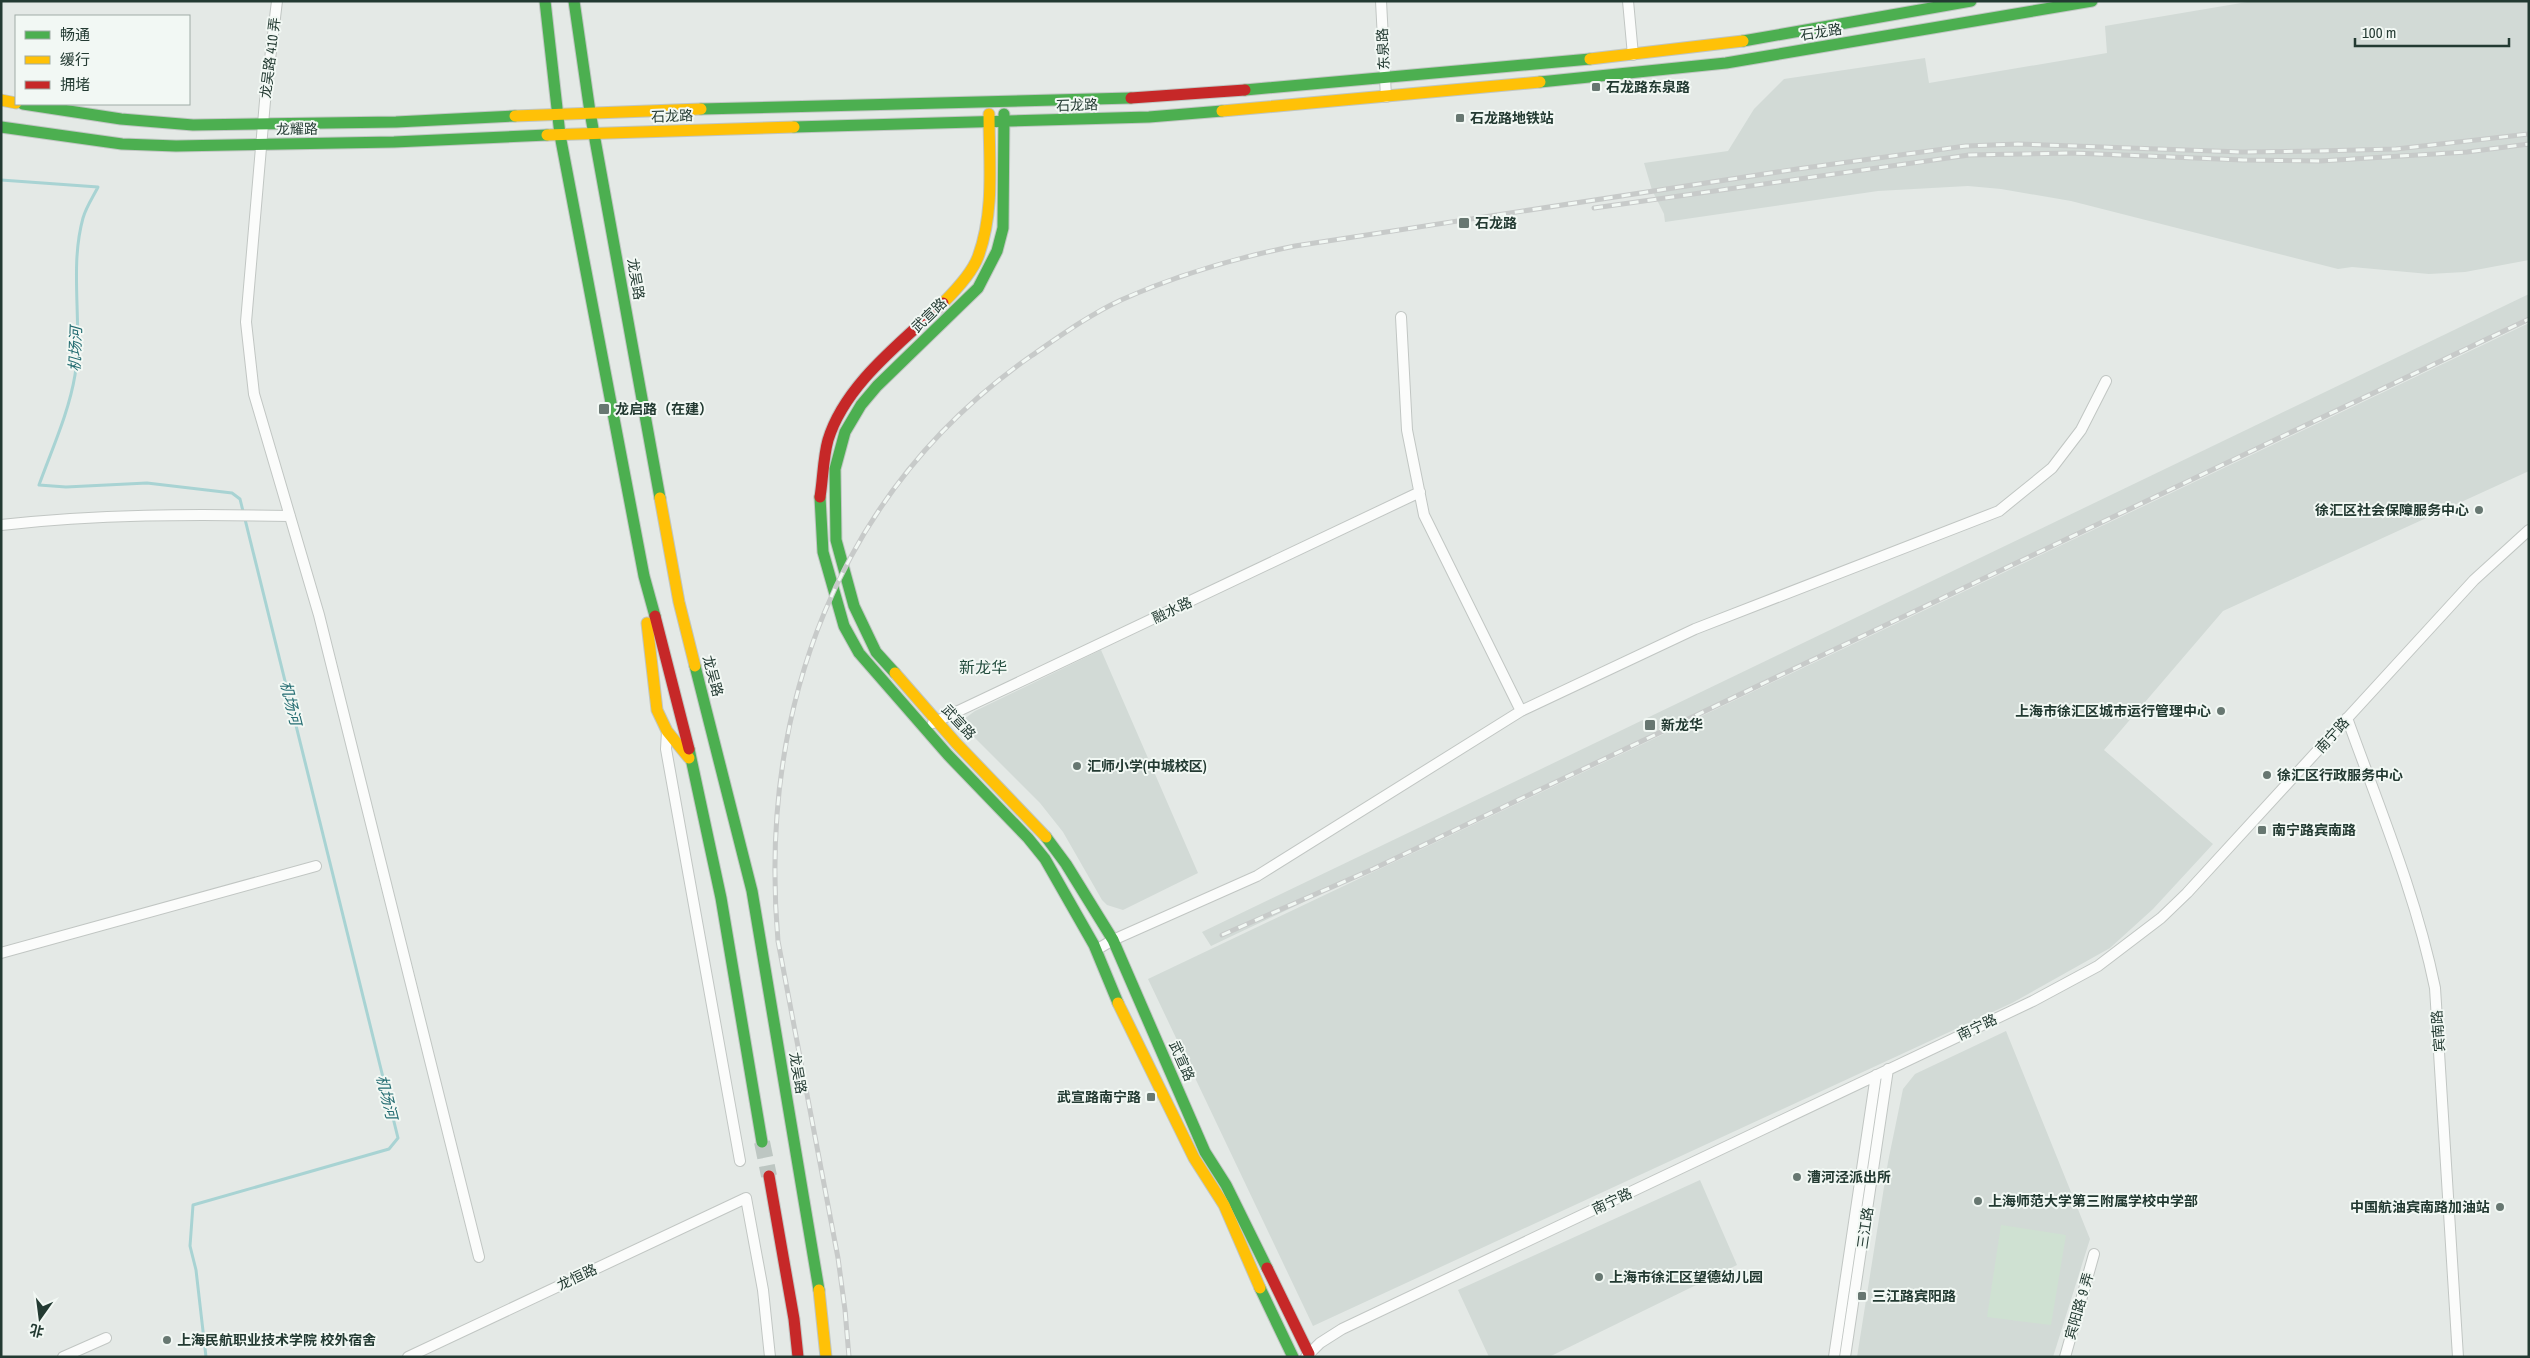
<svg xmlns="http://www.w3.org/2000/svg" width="2530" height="1358" viewBox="0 0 2530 1358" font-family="'Archivo Narrow','Noto Sans SC',sans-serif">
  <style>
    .built { fill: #d2dad6 }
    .green { fill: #cfe1d2 }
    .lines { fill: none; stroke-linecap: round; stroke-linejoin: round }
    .stream { stroke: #a8d3d3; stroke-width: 3 }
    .primary-tunnel { stroke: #bdc6c2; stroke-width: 16; stroke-dasharray: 16 8; stroke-linecap: butt }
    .street-casing { stroke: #c1c6c3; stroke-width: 12 }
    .fast-casing { stroke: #c0c6c3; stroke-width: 13 }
    .slow-casing { stroke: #c0c6c3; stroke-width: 13 }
    .jam-casing { stroke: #c0c6c3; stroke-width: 13 }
    .street { stroke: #fbfcfb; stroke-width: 10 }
    .fast { stroke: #4caf50; stroke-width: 11 }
    .slow { stroke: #ffc107; stroke-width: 11 }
    .jam { stroke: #c62828; stroke-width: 11 }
    .rail-casing { stroke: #c7cac9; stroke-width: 5 }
    .rail { stroke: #f2f8f4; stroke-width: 3; stroke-dasharray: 9; stroke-linecap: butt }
    .poi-dot { fill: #677771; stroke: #f2f8f4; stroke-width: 2 }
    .labels { text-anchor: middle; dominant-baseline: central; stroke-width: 4; stroke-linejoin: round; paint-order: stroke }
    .street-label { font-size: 14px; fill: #233a32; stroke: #f2f8f4 }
    .poi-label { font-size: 14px; font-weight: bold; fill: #233a32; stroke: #f2f8f4; text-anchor: start }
    .water-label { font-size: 15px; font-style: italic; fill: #236c71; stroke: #f2f8f4 }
    .quarter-label { font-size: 16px; fill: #214b3c; stroke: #f2f8f4 }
  </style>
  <rect width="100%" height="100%" fill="#e4e9e6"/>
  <!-- built -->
  <path class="built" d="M2253,1H2529V260L2465,272L2429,274L2352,267L2338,269L2071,201L2001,189L1968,186L1878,191L1665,222L1664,214L1652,190L1644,163L1728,151L1754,109L1784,79L1925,58L1929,83L2107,53L2105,26Z
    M2529,294V322L1211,946L1202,932Z
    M2529,323V471L2223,611L2104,750L2213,844L2153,909L2110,948L2012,1003L1313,1326L1148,979Z
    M1101,650L1198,873L1123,910L1107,905L1102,900L1063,832L1040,803L966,729L964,719L975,711Z
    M2006,1031L2090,1239L2053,1357H1857L1888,1162L1903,1089L1915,1074Z
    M1700,1180L1737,1265L1549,1357H1489L1458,1290Z"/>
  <!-- green -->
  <path class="green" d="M2001,1225L2066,1235L2051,1325L1987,1317Z"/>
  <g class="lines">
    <!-- stream -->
    <path class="stream" d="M1,180L98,187C93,197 86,207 83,218C69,269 83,323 75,375C69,412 52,449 39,485L66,487L147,483L232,493L240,499L398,1138L389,1149L193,1205L190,1246L196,1270L206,1357"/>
    <!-- primary-tunnel -->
    <path class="primary-tunnel" d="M762,1142L769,1176"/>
    <defs>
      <path id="street" d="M277,1L265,101L246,322L254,394L319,615L479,1257
        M1381,1L1386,97
        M1628,1L1633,55
        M1401,317L1407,430L1424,515L1521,711
        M1,525C98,514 193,514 290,516
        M2347,718C2379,807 2416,895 2435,988L2458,1357
        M933,723L1420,492
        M667,731L666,749L740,1161
        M1096,950L1113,940L1257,876L1521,711L1695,629L1999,511L2052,468L2081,430L2106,381
        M1,953L316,866
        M63,1357L106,1338
        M408,1357L746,1198L763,1290L770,1357
        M1306,1357L1320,1343L1342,1329L2033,1001L2098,966L2161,918L2187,893L2474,580L2529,530
        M1834,1357L1876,1075
        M1845,1357L1888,1069
        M2065,1357L2094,1254"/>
      <path id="fast" d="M545,1L560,135L644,576L655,616
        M574,1L590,112L660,498
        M1743,41L1971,1
        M1540,82L1726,63L2092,1
        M1245,90L1590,59
        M23,104L121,119L193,125L396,122L515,116
        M701,109L1131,98
        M1,127L122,144L176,146L394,142L547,135
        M794,127L1149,117L1222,111
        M820,497L823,552L844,626L859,653L948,755L1028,838L1045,859L1094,945L1118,1003
        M695,666L752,891L819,1290
        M895,673L876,652L854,606L836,540L835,469L845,432L861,405L877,386L978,288L997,251L1003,228L1004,114
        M689,749L721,898L762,1142
        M1046,837L1066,864L1113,940L1205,1152L1226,1185L1267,1268
        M1260,1288L1293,1357"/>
      <path id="slow" d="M1590,59L1743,41
        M1,100L16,103
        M1222,111L1540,82
        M515,116L701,109
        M547,135L794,127
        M943,303C956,290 972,273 978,257C995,211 989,161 989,114
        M660,498L679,602L695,666
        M647,623L657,710L667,731L689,758
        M895,673L956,743L1046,837
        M1118,1003L1194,1158L1224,1205L1260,1288
        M819,1290L826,1357"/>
      <path id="jam" d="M1131,98L1245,90
        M820,497C823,479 823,458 828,440C845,384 902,342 943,303
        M655,616L689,749
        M769,1176L794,1319L798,1357
        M1267,1268L1309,1354"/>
    </defs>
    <!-- street casing -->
    <use href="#street" class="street-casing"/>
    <!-- fast casing -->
    <use href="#fast" class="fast-casing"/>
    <!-- slow casing -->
    <use href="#slow" class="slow-casing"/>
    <!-- jam casing -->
    <use href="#jam" class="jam-casing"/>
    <!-- street -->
    <use href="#street" class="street"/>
    <!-- fast -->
    <use href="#fast" class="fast"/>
    <!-- slow -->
    <use href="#slow" class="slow"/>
    <!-- jam -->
    <use href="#jam" class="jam"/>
    <defs>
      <path id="rail" d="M1594,208L1969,155L2073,153L2243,160L2320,161L2467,152L2529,144
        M1222,935L1373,869L2529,319
        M849,1357L845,1310L838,1258L778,941C758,710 837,492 1031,356C1060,336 1089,315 1121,300C1177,275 1235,258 1295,246L1797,169L1966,146L2018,144L2242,152L2318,151L2396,149L2529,134"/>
    </defs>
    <!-- rail casing -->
    <use href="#rail" class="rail-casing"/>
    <!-- rail -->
    <use href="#rail" class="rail"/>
  </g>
  <!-- markers -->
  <g class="poi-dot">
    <rect x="1591" y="82" width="10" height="10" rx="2.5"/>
    <rect x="1455" y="113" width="10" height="10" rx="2.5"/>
    <rect x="1458" y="217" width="12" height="12" rx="2.5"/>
    <rect x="598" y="403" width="12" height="12" rx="2.5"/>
    <circle cx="2479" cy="510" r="5"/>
    <circle cx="2221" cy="711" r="5"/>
    <rect x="1644" y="719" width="12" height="12" rx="2.5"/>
    <circle cx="1077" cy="766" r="5"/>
    <circle cx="2267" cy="775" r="5"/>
    <rect x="2257" y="825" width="10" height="10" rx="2.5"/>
    <rect x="1146" y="1092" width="10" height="10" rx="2.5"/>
    <circle cx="1797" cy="1177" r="5"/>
    <circle cx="1978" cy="1201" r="5"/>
    <circle cx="2500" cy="1207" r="5"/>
    <circle cx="1599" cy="1277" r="5"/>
    <rect x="1857" y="1291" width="10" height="10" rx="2.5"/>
    <circle cx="167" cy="1340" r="5"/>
  </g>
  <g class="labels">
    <!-- street labels -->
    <g class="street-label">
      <text transform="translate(1821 32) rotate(-9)">石龙路</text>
      <text transform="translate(1383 49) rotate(-93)">东泉路</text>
      <text transform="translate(270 58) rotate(-83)">龙吴路 410 弄</text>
      <text transform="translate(1077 105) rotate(-2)">石龙路</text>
      <text transform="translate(672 116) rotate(-2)">石龙路</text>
      <text transform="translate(297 129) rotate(-1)">龙耀路</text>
      <text transform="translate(636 279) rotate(80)">龙吴路</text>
      <text transform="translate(929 315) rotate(-44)">武宣路</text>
      <text transform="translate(1172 610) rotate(-25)">融水路</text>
      <text transform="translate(713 676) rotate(75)">龙吴路</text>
      <text transform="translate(959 722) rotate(47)">武宣路</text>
      <text transform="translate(2332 735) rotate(-48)">南宁路</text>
      <text transform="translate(1977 1027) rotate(-25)">南宁路</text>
      <text transform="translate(2438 1031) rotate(-94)">宾南路</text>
      <text transform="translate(1182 1061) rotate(66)">武宣路</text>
      <text transform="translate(798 1073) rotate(80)">龙吴路</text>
      <text transform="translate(1612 1201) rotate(-25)">南宁路</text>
      <text transform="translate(1865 1228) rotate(-82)">三江路</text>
      <text transform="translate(577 1277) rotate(-25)">龙恒路</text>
      <text transform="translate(2079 1306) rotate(-74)">宾阳路 9 弄</text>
    </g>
    <!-- poi labels -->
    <g class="poi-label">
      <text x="1606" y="87">石龙路东泉路</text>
      <text x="1470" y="118">石龙路地铁站</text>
      <text x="1475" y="223">石龙路</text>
      <text x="615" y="409">龙启路（在建）</text>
      <text x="2469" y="510" text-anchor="end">徐汇区社会保障服务中心</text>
      <text x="2211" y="711" text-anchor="end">上海市徐汇区城市运行管理中心</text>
      <text x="1661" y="725">新龙华</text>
      <text x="1087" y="766">汇师小学(中城校区)</text>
      <text x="2277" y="775">徐汇区行政服务中心</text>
      <text x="2272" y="830">南宁路宾南路</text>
      <text x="1141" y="1097" text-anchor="end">武宣路南宁路</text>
      <text x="1807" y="1177">漕河泾派出所</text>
      <text x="1988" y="1201">上海师范大学第三附属学校中学部</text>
      <text x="2490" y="1207" text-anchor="end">中国航油宾南路加油站</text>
      <text x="1609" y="1277">上海市徐汇区望德幼儿园</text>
      <text x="1872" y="1296">三江路宾阳路</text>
      <text x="177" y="1340">上海民航职业技术学院 校外宿舍</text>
    </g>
    <!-- water labels -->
    <g class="water-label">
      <text transform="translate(75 349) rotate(-88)">机场河</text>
      <text transform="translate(291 703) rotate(76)">机场河</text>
      <text transform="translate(387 1097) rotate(76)">机场河</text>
    </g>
    <!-- quarter labels -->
    <g class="quarter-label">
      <text x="983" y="667">新龙华</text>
    </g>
  </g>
  <!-- border -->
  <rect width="2530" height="1358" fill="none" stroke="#233a32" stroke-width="5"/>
  <!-- legend -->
  <rect x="15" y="15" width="175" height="90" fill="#f2f8f4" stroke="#9faca6"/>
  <rect x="25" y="31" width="25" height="8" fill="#4caf50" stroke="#9faca6"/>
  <text x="60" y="40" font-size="15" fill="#233a32">畅通</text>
  <rect x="25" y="56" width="25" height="8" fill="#ffc107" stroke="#9faca6"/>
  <text x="60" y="65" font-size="15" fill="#233a32">缓行</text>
  <rect x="25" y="81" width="25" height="8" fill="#c62828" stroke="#9faca6"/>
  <text x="60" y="90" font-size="15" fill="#233a32">拥堵</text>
  <!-- north arrow -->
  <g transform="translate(40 1318) rotate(194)" stroke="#f2f8f4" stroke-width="4" paint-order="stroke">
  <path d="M0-4L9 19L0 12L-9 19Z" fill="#233a32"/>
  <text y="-8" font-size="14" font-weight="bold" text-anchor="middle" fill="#233a32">北</text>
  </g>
  <!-- scale -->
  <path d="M2355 38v8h154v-8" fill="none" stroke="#233a32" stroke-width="2.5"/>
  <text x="2362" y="38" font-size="15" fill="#233a32" stroke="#f2f8f4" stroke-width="4" paint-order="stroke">100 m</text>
</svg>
